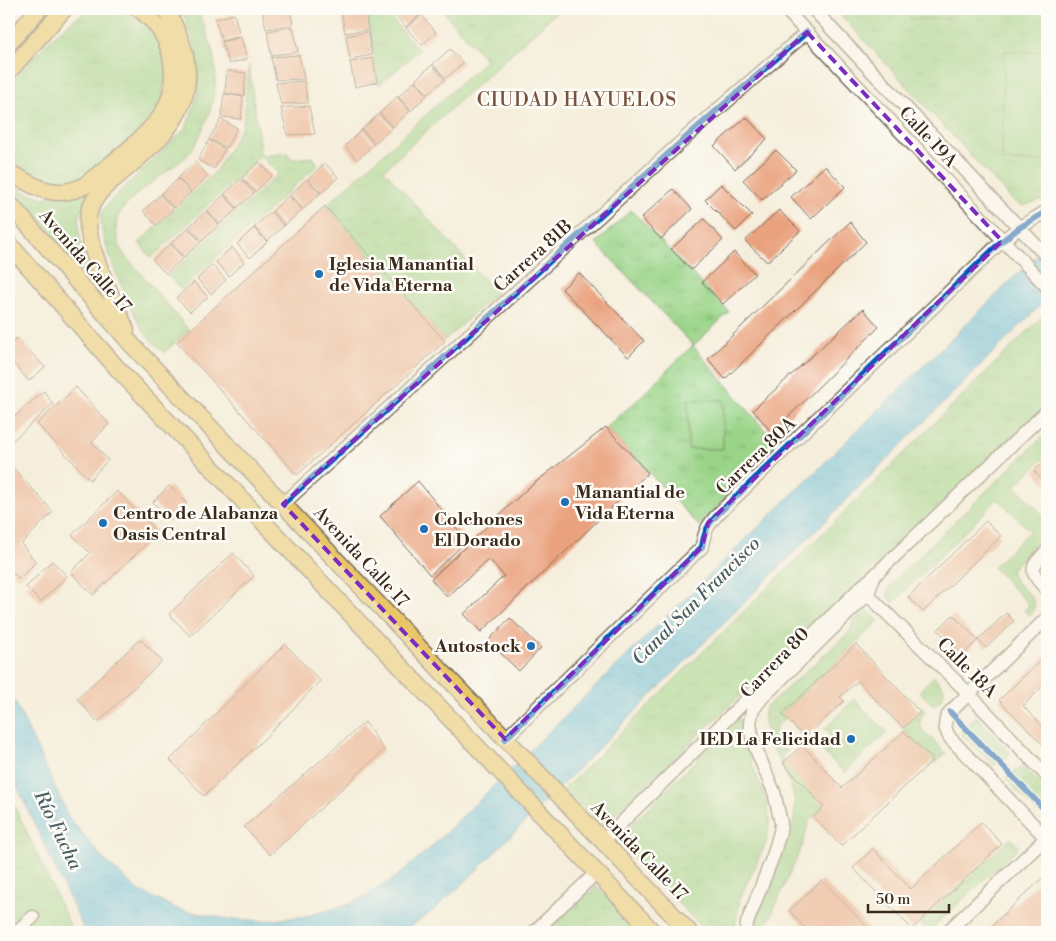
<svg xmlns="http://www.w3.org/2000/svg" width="1056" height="941" viewBox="0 0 1056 941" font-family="'Libre Bodoni',serif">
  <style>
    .grass { fill: url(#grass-tufts); stroke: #6a7f53 }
    .pitch { fill: #9ad488; stroke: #6a7f53 }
    .water { fill: url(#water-ripples); stroke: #507480 }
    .building { fill: #eaa27e }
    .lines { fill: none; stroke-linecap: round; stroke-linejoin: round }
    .minor-casing { stroke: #7c6f60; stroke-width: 15 }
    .major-casing { stroke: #7c6f60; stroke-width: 19 }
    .minor { stroke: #fff; stroke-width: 12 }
    .major { stroke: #e9c769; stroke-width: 16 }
    .cycleway-casing { stroke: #fdfcf7; stroke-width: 9 }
    .cycleway { stroke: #0057b8; stroke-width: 6 }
    .marked { fill: none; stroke: #7b2cbf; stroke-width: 4; stroke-dasharray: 10 6; stroke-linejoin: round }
    .poi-dot { fill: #1f6fb2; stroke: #fdfcf7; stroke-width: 2 }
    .labels { text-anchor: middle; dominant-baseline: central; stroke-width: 5; stroke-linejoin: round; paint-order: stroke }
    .street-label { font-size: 18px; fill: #3b2a1e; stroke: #fdfcf7 }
    .poi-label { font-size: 18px; font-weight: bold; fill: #3b2a1e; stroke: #fdfcf7; text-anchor: start }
    .neighbourhood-label { font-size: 19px; letter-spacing: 1px; fill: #785440; stroke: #fdfcf7 }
    .water-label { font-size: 19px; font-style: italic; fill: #495e63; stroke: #fdfcf7 }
  </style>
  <defs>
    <pattern id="grass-tufts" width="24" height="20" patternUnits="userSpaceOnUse" patternTransform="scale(1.25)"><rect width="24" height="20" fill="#9ad488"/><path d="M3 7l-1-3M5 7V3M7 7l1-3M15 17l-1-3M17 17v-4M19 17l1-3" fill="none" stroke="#86b675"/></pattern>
    <pattern id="water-ripples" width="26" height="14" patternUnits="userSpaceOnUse" patternTransform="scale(1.25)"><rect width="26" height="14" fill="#64bfe2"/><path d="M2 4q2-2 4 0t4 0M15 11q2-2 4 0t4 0" fill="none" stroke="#549bb7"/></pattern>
  </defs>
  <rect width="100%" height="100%" fill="#fdfcf7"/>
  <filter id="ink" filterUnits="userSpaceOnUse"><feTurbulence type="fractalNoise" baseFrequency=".02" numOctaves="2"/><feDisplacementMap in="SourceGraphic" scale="10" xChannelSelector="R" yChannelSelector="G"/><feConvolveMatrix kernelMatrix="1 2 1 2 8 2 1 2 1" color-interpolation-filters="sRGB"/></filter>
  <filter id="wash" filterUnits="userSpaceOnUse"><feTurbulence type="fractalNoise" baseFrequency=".0096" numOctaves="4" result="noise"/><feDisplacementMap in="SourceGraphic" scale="20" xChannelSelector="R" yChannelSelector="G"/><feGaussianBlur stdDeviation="1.12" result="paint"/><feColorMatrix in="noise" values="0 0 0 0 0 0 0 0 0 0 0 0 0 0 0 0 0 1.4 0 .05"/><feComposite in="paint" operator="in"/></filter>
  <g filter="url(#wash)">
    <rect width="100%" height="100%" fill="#f5eedc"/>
    <!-- grass -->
    <path class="grass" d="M92,9H123L145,23L159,39L168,66L161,105L151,120L79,183L56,187L9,165V85C32,59 61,23 92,9Z
      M182,9H197C216,52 224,81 204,126C200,136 194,148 187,156C180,162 172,167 166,172C152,183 128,198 120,213C113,226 117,241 123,253L189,330L164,353C158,346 150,340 145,333C133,317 96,232 101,215C103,209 108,204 112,199L186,128L197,98L198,81L197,52Z
      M366,9H383L419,50L379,85Z
      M441,9H560L384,170L496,293L445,340L326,206L486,60Z
      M840,9H1047V198L1023,206L1012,200L837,11Z
      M249,65L261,156L287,153L293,159L313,157L318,165L181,290L168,276L278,174L261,156L151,258L139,243L216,171L240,130L244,119Z
      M10,182L23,191L44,198L98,184C91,194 84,203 80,215C74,234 90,270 96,290Z
      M631,210L729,312L693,346L777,444L699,526L606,427L634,403L693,345L596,243Z
      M1047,312V403C901,546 750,686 602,827L564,789Z
      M1047,432V455L1015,486L1047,519V531L1011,570C1011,588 1048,596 1029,616L1024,610L1029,605L993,567L1030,531L998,499L893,603L888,597L887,592L893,582Z
      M866,609L879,621L782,713L786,718L775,727L779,741L787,751L781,756L824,807L809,821L802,846L768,922L767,932H751L752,927C761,905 770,884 778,863C785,845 796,824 795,804C793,773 756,735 765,708L850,632L854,621Z
      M934,676C947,689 948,694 934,706L919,691Z
      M923,708L925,711L920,720L921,728L946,753L935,763L902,728Z
      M976,716L1011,754L993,766L961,733Z
      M739,717L746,748L765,797L770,820L766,843L740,898L734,932H706L617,839Z
      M831,735L857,761L845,773L818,747Z
      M1023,766L1047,790V805L1038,813L1005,778Z
      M9,794L73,932H20L9,921Z
      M1011,838L1019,847L928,932L920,923Z
      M597,886L641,932H547Z"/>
    <!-- pitch -->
    <path class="pitch" d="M910,9H949V18L910,19Z
      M1004,51L1047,52V162L1002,161Z
      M688,400H723V449H688Z
      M854,699L870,715L840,744L825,729Z
      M871,716L887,732L857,761L841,745Z"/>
    <!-- water -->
    <path class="water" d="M1047,247V299L463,884L430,913L403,932H126L119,926L122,932H85L9,769V689L69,817L101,857L139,891L180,910L223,918L263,921L307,916L348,905L392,880L429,849L1038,254Z"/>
    <g id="blocks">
      <!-- building -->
      <path class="building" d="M262,9H290L293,25L266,29Z
        M357,9H365L368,30L345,33L341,11Z
        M392,9H415L420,14L406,27L390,10Z
        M234,14L240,36L222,41L215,19Z
        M421,15L436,32L422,45L406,28Z
        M293,27L298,52L271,55L267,31Z
        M368,32L372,55L350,59L346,36Z
        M241,37L247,59L229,64L222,42Z
        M450,49L463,63L446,78L433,64Z
        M299,55L304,79L276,80L271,57Z
        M373,58L377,82L355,87L350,62Z
        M432,65L445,79L428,94L415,80Z
        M227,71L246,73L244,96L225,93Z
        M304,81L308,103L281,104L276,83Z
        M415,81L427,95L411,111L398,97Z
        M224,94L243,97L241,119L221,117Z
        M397,97L410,111L393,127L380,113Z
        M309,106L315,134L287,135L281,108Z
        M379,114L392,128L375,143L362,129Z
        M746,117L767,139L735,169L714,146Z
        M221,119L237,128L226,148L209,139Z
        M361,130L374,144L357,160L345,146Z
        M209,140L225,149L214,169L198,160Z
        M776,150L796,170L762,200L743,180Z
        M195,162L208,176L191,192L178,178Z
        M259,162L272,176L255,192L242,178Z
        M325,163L338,177L321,193L308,179Z
        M825,166L845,187L811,219L791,197Z
        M178,179L191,192L174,208L161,194Z
        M241,179L254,193L237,208L224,194Z
        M307,179L320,193L303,209L290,195Z
        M721,184L752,215L736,231L705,200Z
        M673,189L692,209L661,239L641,218Z
        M160,195L173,209L156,225L143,211Z
        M224,195L237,209L220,224L207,211Z
        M289,196L302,210L285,225L272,211Z
        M325,206L445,341L297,475L177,342Z
        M779,210L800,231L767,262L745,241Z
        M206,211L219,225L202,241L189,227Z
        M271,212L284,226L267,241L254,227Z
        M704,219L723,240L691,270L671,249Z
        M850,222L866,242L725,379L708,359Z
        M188,228L201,242L184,257L171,243Z
        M254,228L267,242L250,258L237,244Z
        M170,244L183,258L166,274L153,260Z
        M232,247L244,262L229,276L216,262Z
        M734,252L755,274L723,304L702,282Z
        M212,265L226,280L211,294L197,279Z
        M579,273L644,341L628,357L562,289Z
        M194,282L208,297L190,312L176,298Z
        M863,309L879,327L772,433L753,410Z
        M17,338L45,367L29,381L9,359V346Z
        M76,387L109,424L92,442L108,460L90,480L37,424Z
        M44,391L53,404L9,444V411L14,417Z
        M606,427L648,473L481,632L464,614L504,576L489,559L447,597L431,579L527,489Z
        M1047,459V485L1034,471Z
        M9,463L53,512L21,544L36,562L19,579L9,570Z
        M418,481L467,541L430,575L380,516Z
        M169,486L187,504L170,520L153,502Z
        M117,491L158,533L93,595L71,572L90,553L72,535Z
        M986,521L1001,536L923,612L908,597Z
        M233,553L254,576L190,636L169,614Z
        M52,561L67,576L41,602L26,587Z
        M1006,613L1014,621L986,648L978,640Z
        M953,615L978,640L963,655L938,630Z
        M510,618L541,648L519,671L488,641Z
        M140,639L162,661L98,722L77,699Z
        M285,644L320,681L267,736L204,796L170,760Z
        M856,644L920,712L903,728L858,681L840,697L844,701L805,738L782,714Z
        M1047,654V682L1023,706L1047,731V749L999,700Z
        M365,722L384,750L270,855L244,827Z
        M904,731L933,760L841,846L813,817L824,807L783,763L802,745L842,788Z
        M981,822L1002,844L912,929L853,868L873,849L911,889Z
        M1047,874V917L1030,932H985Z
        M822,880L872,932H809L789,911Z"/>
    </g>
  </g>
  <g filter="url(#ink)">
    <use href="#blocks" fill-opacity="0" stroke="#7c6f60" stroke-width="1"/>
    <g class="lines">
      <defs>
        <path id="minor" d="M785,9L1047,287
          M813,9L1047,257
          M283,504L692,132L807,32
          M1047,551C1028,569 1030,572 1047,590
          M862,589L969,694L1047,776
          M1047,618L950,712C943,721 944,728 950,738L1047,839
          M505,739L702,547C704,532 708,524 719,513L1002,241L1019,228L1047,211
          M603,841L861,587L874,576L1047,411
          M16,932L33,917
          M534,932L596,873
          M746,932L747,923L773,856L780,832L781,823L774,792L753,742L750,723L752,711L762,698L868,594L874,576
          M947,932L1047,837"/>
        <path id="major" d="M9,43L39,9
          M9,71L64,9
          M9,172C34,187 55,200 84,186C106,168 155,132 166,107C173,94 174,77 172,62C169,40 157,22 139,9
          M9,203L133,346L689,932
          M9,244L117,368L653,932
          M126,330C115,303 86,247 88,219C89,202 101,189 114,179C156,143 201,111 183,48C179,34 172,22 167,9"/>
      </defs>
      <!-- minor casing -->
      <use href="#minor" class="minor-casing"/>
      <!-- major casing -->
      <use href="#major" class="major-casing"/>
      <!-- minor -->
      <use href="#minor" class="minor"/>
      <!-- major -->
      <use href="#major" class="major"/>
      <defs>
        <path id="cycleway" d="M283,504L692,132L807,32
          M950,712L1047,812
          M505,739L702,547C704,532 708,524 719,513L1002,241L1019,228L1047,211"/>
      </defs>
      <!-- cycleway casing -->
      <use href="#cycleway" class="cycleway-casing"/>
      <!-- cycleway -->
      <use href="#cycleway" class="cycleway"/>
    </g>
  </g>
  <!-- marked area -->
  <path d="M0 0H1056V941H0ZM807,32L1002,241L708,523L702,547L505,739L283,504Z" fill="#f5eedc" fill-opacity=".55" fill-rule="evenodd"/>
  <path class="marked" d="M807,32L1002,241L708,523L702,547L505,739L283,504Z"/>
  <!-- markers -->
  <g class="poi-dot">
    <circle cx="319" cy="274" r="5"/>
    <circle cx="565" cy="502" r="5"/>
    <circle cx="103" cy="523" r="5"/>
    <circle cx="424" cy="529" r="5"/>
    <circle cx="531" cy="646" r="5"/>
    <circle cx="851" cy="739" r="5"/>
  </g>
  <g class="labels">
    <!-- street labels -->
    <g class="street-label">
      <text transform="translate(928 137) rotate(47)">Calle 19A</text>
      <text transform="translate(533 256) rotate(-42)">Carrera 81B</text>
      <text transform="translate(85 261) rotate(49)">Avenida Calle 17</text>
      <text transform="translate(756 456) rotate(-44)">Carrera 80A</text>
      <text transform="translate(361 557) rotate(47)">Avenida Calle 17</text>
      <text transform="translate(775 663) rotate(-46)">Carrera 80</text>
      <text transform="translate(967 668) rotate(45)">Calle 18A</text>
      <text transform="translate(639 851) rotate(46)">Avenida Calle 17</text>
    </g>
    <!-- poi labels -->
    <g class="poi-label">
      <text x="329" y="264">Iglesia Manantial<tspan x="329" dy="21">de Vida Eterna</tspan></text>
      <text x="575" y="492">Manantial de<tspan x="575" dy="21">Vida Eterna</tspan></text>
      <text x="113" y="513">Centro de Alabanza<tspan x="113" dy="21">Oasis Central</tspan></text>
      <text x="434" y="519">Colchones<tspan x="434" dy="21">El Dorado</tspan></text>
      <text x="521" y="646" text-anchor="end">Autostock</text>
      <text x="841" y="739" text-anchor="end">IED La Felicidad</text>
    </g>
    <!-- neighbourhood labels -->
    <g class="neighbourhood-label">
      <text x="577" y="100">CIUDAD HAYUELOS</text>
    </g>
    <!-- water labels -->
    <g class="water-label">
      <text transform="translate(696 601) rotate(-45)">Canal San Francisco</text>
      <text transform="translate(58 830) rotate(64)">Río Fucha</text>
    </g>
  </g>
  <!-- margin -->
  <rect width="1056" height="941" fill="none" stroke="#fdfcf7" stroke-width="30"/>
  <!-- scale -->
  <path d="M868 904v8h81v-8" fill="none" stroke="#3b2a1e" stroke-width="2.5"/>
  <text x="876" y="904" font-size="15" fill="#3b2a1e" stroke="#fdfcf7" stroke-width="4" paint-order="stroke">50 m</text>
</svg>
